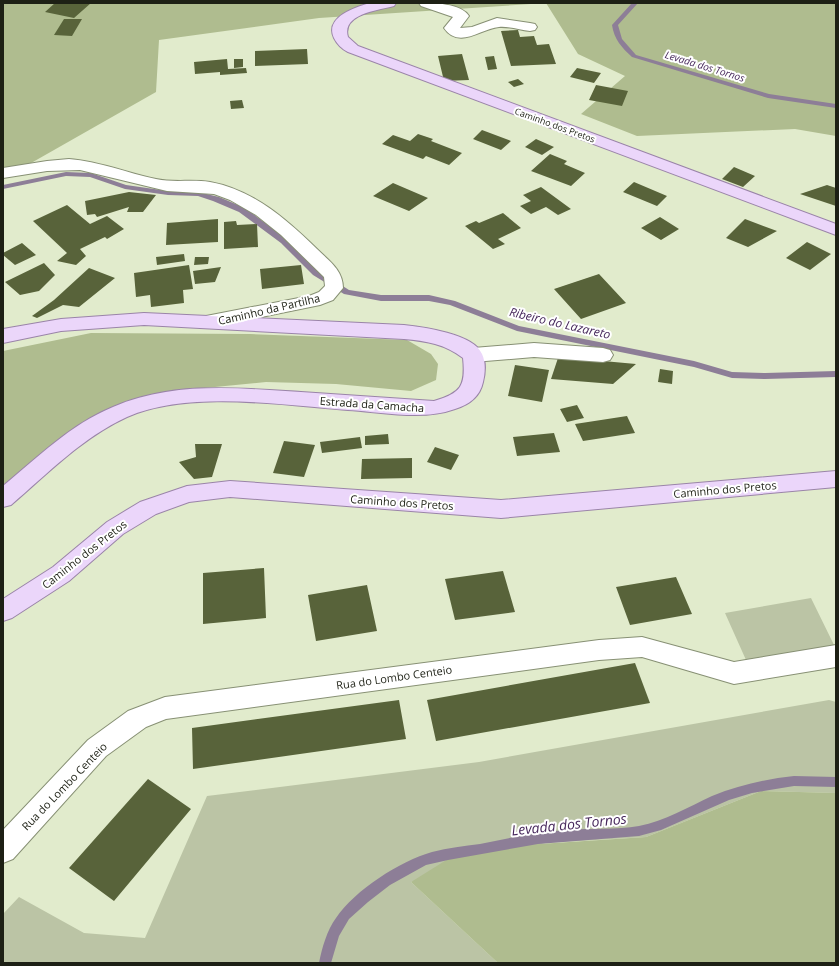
<svg xmlns="http://www.w3.org/2000/svg" width="839" height="966" viewBox="0 0 839 966" font-family="'Open Sans',sans-serif">
  <style>
    .green { fill: #bbc4a5 }
    .forest { fill: #afbc8f }
    .lines { fill: none; stroke-linecap: round; stroke-linejoin: round }
    .stream { fill: #8d7e97; fill-rule: evenodd }
    .building { fill: #58633a }
    .minor-casing { stroke: #879074; stroke-width: 2 }
    .major-casing { stroke: #9a84a8; stroke-width: 2 }
    .minor { fill: #fff; fill-rule: evenodd }
    .major { fill: #ebd6fa; fill-rule: evenodd }
    .labels { text-anchor: middle; dominant-baseline: central; stroke-width: 4; stroke-linejoin: round; paint-order: stroke }
    .far-street-label { font-size: 9px; fill: #1d2015; stroke: #fff }
    .far-water-label { font-size: 10px; font-style: italic; fill: #46275b; stroke: #fff }
    .street-label { font-size: 11px; fill: #1d2015; stroke: #fff }
    .water-label { font-size: 12px; font-style: italic; fill: #46275b; stroke: #fff }
    .near-water-label { font-size: 14px; font-style: italic; fill: #46275b; stroke: #fff }
  </style>
  <rect width="100%" height="100%" fill="#e1ebcc"/>
  <!-- green -->
  <path class="green" d="M811,598L834,645L746,660L725,613Z
    M829,700L836,702V793L761,791L646,837L545,843L411,882L498,963H3V914L19,897L84,933L145,938L207,796L479,762Z"/>
  <!-- forest -->
  <path class="forest" d="M3,3H836V136L795,129L637,136L581,114L625,76L578,54L546,3L319,18L159,40L156,92L3,179Z
    M91,333L250,334L407,340L431,354L438,364L436,380L411,391L336,384L266,382L184,390L107,410L38,456L3,486V351Z
    M761,791L836,793V963H498L411,882L464,849L646,837Z"/>
  <g class="lines">
    <!-- stream -->
    <path class="stream" d="M632,3H638L618,25L622,39L636,55L769,94L836,104V108L768,98L632,57C622,48 614,39 612,25Z
      M66,172L91,173L126,185L168,191L198,192L219,197L245,208L287,239L319,271L349,290L381,295H429L455,301L519,326L694,361L732,372L765,373L836,371V377L765,379L732,378L694,367L517,331L450,305L429,301H381L344,294L313,275L281,243L239,212L213,201L198,196L168,195L125,189L90,177L66,176L3,189V185Z
      M794,776L836,777V787L794,786L752,793L729,800L661,830L639,836L538,844L448,860L426,865L390,885L368,902L349,919L339,936L331,963H319C322,948 327,930 336,918C355,890 400,861 432,852C448,848 464,846 480,844C509,838 537,832 567,830C591,828 616,830 639,826C665,821 688,807 712,796C739,785 766,779 794,776Z"/>
  </g>
  <!-- building -->
  <path class="building" d="M55,3H91L74,18L45,12Z
    M64,19H82L72,36L54,35Z
    M518,30L520,37L534,36L537,45L549,44L556,64L511,66L501,31Z
    M307,49L308,64L255,66V51Z
    M462,54L469,80L444,81L438,56Z
    M494,56L497,69L488,70L485,57Z
    M227,59L228,69L246,68L247,73L220,75V72L195,74L194,62Z
    M234,59H243V67L234,68Z
    M577,68L601,73L594,83L570,77Z
    M518,79L524,84L514,87L508,82Z
    M596,85L628,91L622,106L589,100Z
    M242,100L244,108L231,109L230,101Z
    M482,130L511,141L501,150L473,139Z
    M418,134L433,139L431,141L462,153L449,165L426,156L423,159L382,144L393,135L410,141Z
    M536,139L554,147L542,155L525,147Z
    M550,154L567,161L564,164L585,173L571,186L531,171Z
    M734,167L755,176L743,187L722,179Z
    M634,182L667,196L657,206L623,192Z
    M393,183L428,198L409,211L373,196Z
    M827,185L836,188V206L800,194Z
    M541,187L571,209L558,215L546,207L531,214L520,206L531,201L523,195Z
    M129,192L156,195L143,212H127L129,207L97,217L95,214L87,215L85,201Z
    M67,205L90,224L107,216L124,229L107,239L105,237L80,249L86,256L76,265L57,261L67,253L33,221Z
    M503,213L521,228L498,239L505,244L493,249L465,226L476,221L479,223Z
    M660,217L679,229L661,240L641,228Z
    M218,219V242L166,245L167,223Z
    M745,219L777,231L748,247L726,238Z
    M236,221L237,225L257,224L258,247L224,249V222Z
    M807,242L831,254L810,270L786,258Z
    M22,243L36,255L15,265L3,255V253Z
    M184,254L185,261L157,265L156,257Z
    M195,257H209L208,264L194,265Z
    M44,263L55,275L39,291L20,295L5,282Z
    M189,265L193,289L183,290L184,303L151,307L150,295L136,297L134,273Z
    M301,265L304,284L262,289L260,269Z
    M221,267L215,282L195,284L193,271Z
    M89,268L115,278L79,307L63,305L37,318L32,316L54,300Z
    M599,274L626,303L581,319L554,289Z
    M558,358L603,361L636,364L613,384L551,379Z
    M515,365L549,370L542,402L508,396Z
    M660,369L673,371L672,384L658,382Z
    M577,405L584,418L567,422L560,409Z
    M627,416L635,433L583,441L575,424Z
    M554,433L560,452L517,456L513,437Z
    M388,434L389,444L365,445V436Z
    M360,437L362,448L322,453L320,442Z
    M284,441L315,445L304,477L273,473Z
    M195,444H222L212,477L194,479L179,462L196,457Z
    M435,447L459,455L451,470L427,462Z
    M412,458V478L361,479L362,459Z
    M264,568L266,618L203,624V573Z
    M503,571L515,612L455,620L445,579Z
    M676,577L692,614L630,625L616,587Z
    M367,585L377,631L316,641L308,595Z
    M635,663L650,703L436,741L427,700Z
    M399,700L406,739L193,769L192,728Z
    M148,779L191,809L114,901L69,868Z"/>
  <g class="lines">
    <defs>
      <path id="minor" d="M419,3C433,3 461,3 469,16L460,28L472,27L497,18L530,23L535,24L537,27L535,30L530,31C521,30 508,26 499,27C482,28 459,50 444,28L453,17L421,6Z
        M69,159C99,161 127,173 156,179C174,183 192,179 210,182C254,190 287,220 317,249C329,261 343,270 343,288L333,300L320,305L208,328L201,327L198,322L201,317L309,296L319,292L325,286L324,277L281,235L256,215L230,200L214,194L167,191L80,170L47,171L3,178V168L47,161Z
        M534,343L603,348L610,350L613,355L610,360L603,362L534,357L473,362L466,360L463,355L466,350L473,348Z
        M642,637L734,662L836,645V667L734,684L642,657L599,660L166,719L146,727L106,756L13,859L3,863V830L88,740L128,711L165,697L599,640Z"/>
      <path id="major" d="M370,3H396L394,6C379,10 341,14 348,37L358,46L836,224V235L348,52C342,49 337,44 334,38C324,17 356,7 370,3Z
        M144,313L404,325C423,327 474,334 482,354C486,362 485,374 483,382C480,397 468,405 455,409C422,421 382,412 348,410C282,405 189,390 127,417C83,437 47,474 11,505L3,507V486C37,458 71,424 113,407C173,381 238,388 301,392C345,395 390,398 434,401C461,393 466,386 463,358C445,344 426,341 404,339L144,325L61,331L3,343V329L61,319Z
        M836,471V487L501,518L230,497L189,502L156,514L123,534L69,581L12,618L3,621V599L53,567L107,522L140,502L187,486L230,481L501,500Z"/>
    </defs>
    <!-- minor casing -->
    <use href="#minor" class="minor-casing"/>
    <!-- major casing -->
    <use href="#major" class="major-casing"/>
    <!-- minor -->
    <use href="#minor" class="minor"/>
    <!-- major -->
    <use href="#major" class="major"/>
  </g>
  <g class="labels">
    <!-- far-street labels -->
    <g class="far-street-label">
      <text transform="translate(555 125) rotate(20)">Caminho dos Pretos</text>
    </g>
    <!-- far-water labels -->
    <g class="far-water-label">
      <text transform="translate(705 66) rotate(17)">Levada dos Tornos</text>
    </g>
    <!-- street labels -->
    <g class="street-label">
      <text transform="translate(269 309) rotate(-13)">Caminho da Partilha</text>
      <text transform="translate(372 404) rotate(4)">Estrada da Camacha</text>
      <text transform="translate(725 489) rotate(-5)">Caminho dos Pretos</text>
      <text transform="translate(402 502) rotate(4)">Caminho dos Pretos</text>
      <text transform="translate(84 554) rotate(-38)">Caminho dos Pretos</text>
      <text transform="translate(394 677) rotate(-8)">Rua do Lombo Centeio</text>
      <text transform="translate(64 786) rotate(-46)">Rua do Lombo Centeio</text>
    </g>
    <!-- water labels -->
    <g class="water-label">
      <text transform="translate(560 323) rotate(13)">Ribeiro do Lazareto</text>
    </g>
    <!-- near-water labels -->
    <g class="near-water-label">
      <text transform="translate(569 824) rotate(-6)">Levada dos Tornos</text>
    </g>
  </g>
  <!-- border -->
  <rect width="839" height="966" fill="none" stroke="#1d2015" stroke-width="8"/>
</svg>
